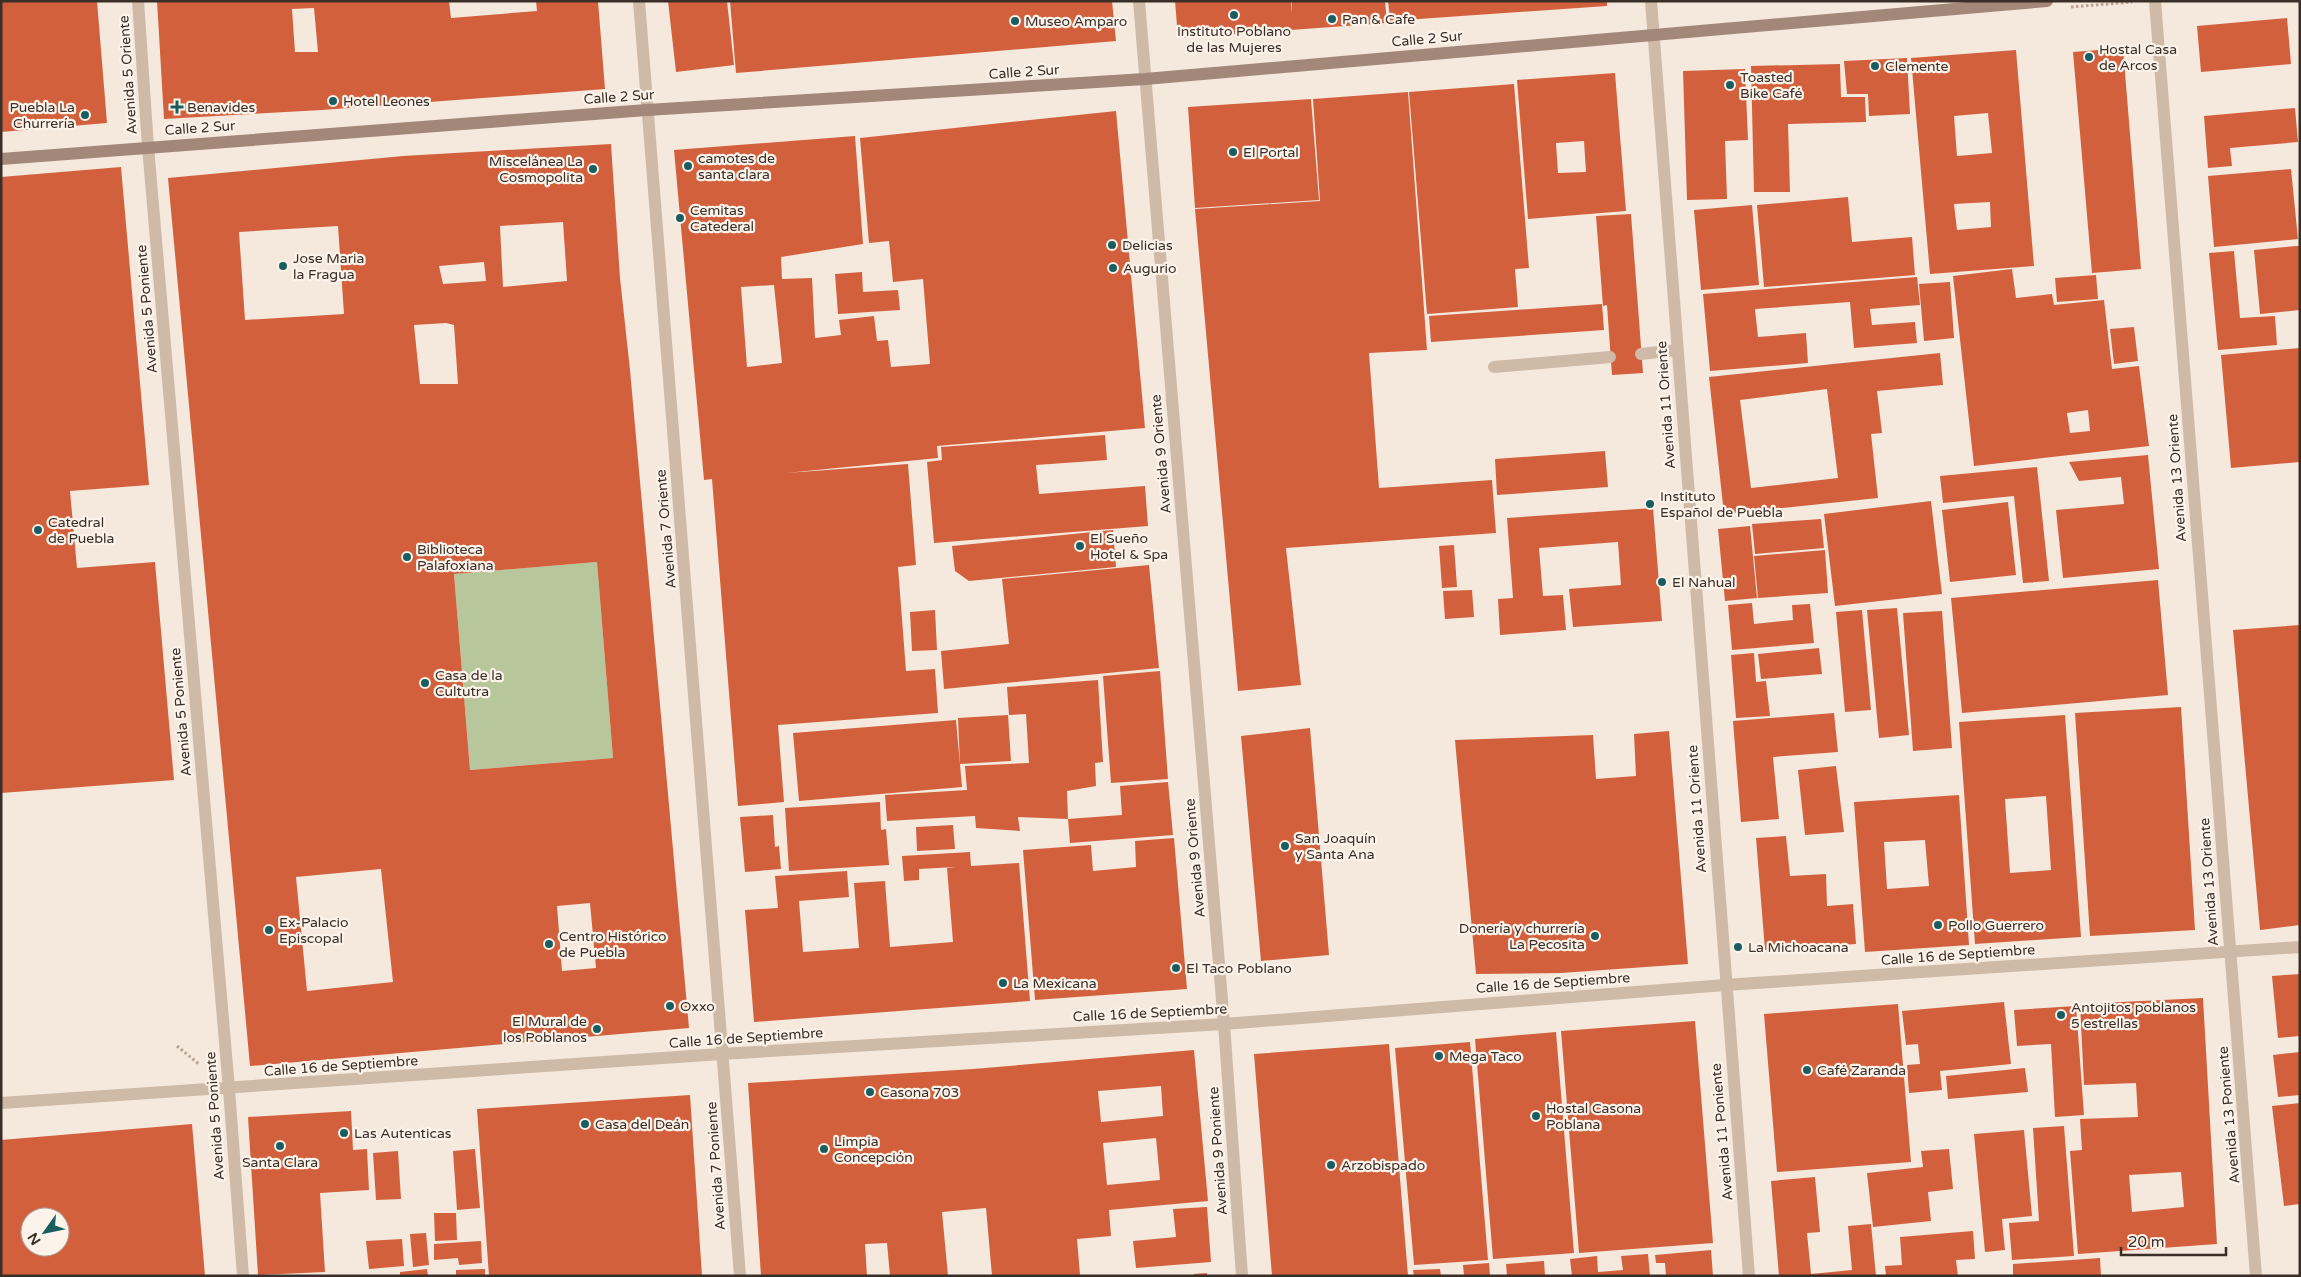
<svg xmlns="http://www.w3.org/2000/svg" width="2301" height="1277" viewBox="0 0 2301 1277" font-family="'Varela Round',sans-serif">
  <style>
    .green { fill: #b8c69b }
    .building { fill: #d3603d; fill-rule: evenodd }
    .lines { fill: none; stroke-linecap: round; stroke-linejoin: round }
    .path { stroke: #bba391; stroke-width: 3; stroke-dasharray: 2.5 2.5; stroke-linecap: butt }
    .lane { stroke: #cfb9a7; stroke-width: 12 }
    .street { stroke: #cfb9a7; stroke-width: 12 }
    .secondary { stroke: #a38778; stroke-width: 12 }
    .poi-dot { fill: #195d61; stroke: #fcf3ea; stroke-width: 2 }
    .labels { text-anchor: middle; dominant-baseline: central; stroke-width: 4.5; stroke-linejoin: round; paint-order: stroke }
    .poi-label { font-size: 14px; fill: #3a2e28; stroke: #fcf3ea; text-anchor: start }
    .street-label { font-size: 14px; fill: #3a2e28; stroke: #fcf3ea }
  </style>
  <rect width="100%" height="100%" fill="#f5e9dd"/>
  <!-- green -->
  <path class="green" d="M597,562L613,758L470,770L454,574Z"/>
  <!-- building -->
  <path class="building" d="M1,1H97L107,123L1,132Z
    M157,1H449L451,18L537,11L536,1H598L605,89L322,110L164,119ZM314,8L318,52H295L292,9Z
    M668,1H727L734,65L676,72Z
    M730,1H1112L1116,41L736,73Z
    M1175,1H1291L1292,13V1H1385L1387,23L1178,38Z
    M1388,1H1607V6L1390,21Z
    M2287,18L2291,64L2201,72L2197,26Z
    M2123,48L2141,269L2092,273L2073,52Z
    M2016,50L2034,266L1930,274L1911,58ZM1988,113L1992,153L1957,156L1954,116ZM1990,202L1991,227L1957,230L1954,204Z
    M1907,58L1910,114L1869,116L1868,94H1847L1844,61Z
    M1840,64L1841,97H1865L1866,122L1788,124L1790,192H1754L1751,66Z
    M1745,69L1748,140L1725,141L1727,199L1687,200L1683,71Z
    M1615,73L1626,211L1528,219L1517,80ZM1584,141L1586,172L1558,173L1556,143Z
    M1514,84L1529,268L1515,269L1518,307L1427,314L1409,92Z
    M1408,92L1427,350L1369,353L1379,488L1492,480L1496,533L1286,548L1301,685L1238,691L1195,209L1320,201L1313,99Z
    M1311,99L1319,200L1195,208L1188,107Z
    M2295,108L2298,142L2230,148L2232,166L2208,168L2204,116Z
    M1116,111L1145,428L937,446L938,458L786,473L908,464L916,565L898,567L906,671L935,669L938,713L778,725L784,802L738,806L712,479L704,480L674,150L855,136L863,244L781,257L782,279L812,278L815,338L841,335L839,320L874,316L877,341L888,340L891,367L930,364L923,279L893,282L889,241L869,243L860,138ZM774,285L782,363L747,367L741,287Z
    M611,144L620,278L630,370L689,1028L250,1066L168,178L403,156ZM563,222L567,281L503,287L500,226ZM338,226L344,314L245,320L239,232ZM484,262L486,281L443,284L439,266ZM446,323L454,325L458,384H420L414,325ZM597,562L613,758L470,770L454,574ZM381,869L393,982L307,991L296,877ZM590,903L596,968L562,971L557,906Z
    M121,167L149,485L70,491L77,568L155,562L174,780L1,793V177Z
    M2291,169L2298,239L2214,247L2208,176Z
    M1848,197L1852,242L1912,237L1915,275L1764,287L1757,205Z
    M1752,205L1759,285L1701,290L1694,210Z
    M1631,214L1643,373L1612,375L1607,305L1603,306L1596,216Z
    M2296,246H2300V310L2260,314L2254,250Z
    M2234,251L2240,318L2275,316L2277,345L2218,350L2209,253Z
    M2012,269L2016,298L2052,294L2054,305L2104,300L2112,369L2139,366L2149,446L1974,466L1953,276ZM2088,410L2090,431L2070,433L2067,413Z
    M862,272L863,292L898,290L900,310L838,314L835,274Z
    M2096,275L2098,299L2057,302L2055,278Z
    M1917,277L1920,305L1870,309L1872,325L1915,322L1917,343L1854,348L1850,302L1755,309L1758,337L1806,333L1808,363L1710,371L1703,294Z
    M1950,282L1954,338L1924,341L1919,284Z
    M1602,304L1604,330L1431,342L1429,316Z
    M2134,327L2138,361L2114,364L2110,329Z
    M2300,348V462L2231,468L2221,355Z
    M1940,353L1943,385L1877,391L1882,433L1871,434L1878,498L1724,514L1709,377ZM1827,389L1838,478L1751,488L1740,400Z
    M1105,435L1107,460L1036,465L1039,494L1145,486L1148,526L934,543L927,462L942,460L941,447Z
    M1605,451L1608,487L1497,495L1495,459Z
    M2148,455L2159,569L2063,578L2056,510L2124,504L2121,477L2079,481L2069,462Z
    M2037,467L2049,581L2023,583L2014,496L1943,503L1940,476Z
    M1931,501L1942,594L1835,606L1824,514Z
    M2008,502L2016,575L1950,582L1942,510Z
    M1653,508L1662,621L1573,627L1569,589L1621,585L1618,542L1539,548L1543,596L1563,595L1566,630L1500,635L1498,599L1513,598L1507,518Z
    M1821,519L1824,548L1755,554L1752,524Z
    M1750,526L1757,598L1725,601L1718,529Z
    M1113,530L1116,567L969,581L955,571L952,546Z
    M1454,545L1457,587L1442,588L1439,546Z
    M1825,550L1828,593L1758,598L1754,556Z
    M1149,565L1159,668L944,689L941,651L1009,644L1002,579Z
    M2158,580L2168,695L1962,713L1951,598Z
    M1472,590L1474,617L1445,619L1443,591Z
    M1752,603L1754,624L1793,620L1792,605L1810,604L1814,643L1732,650L1728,605Z
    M1897,608L1909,735L1879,738L1867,610Z
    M935,610L937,650L912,651L910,612Z
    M1862,610L1871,710L1845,712L1836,612Z
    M1942,611L1952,748L1913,751L1903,613Z
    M2300,625V925L2260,930L2233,630Z
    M1819,648L1822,674L1761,679L1758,654Z
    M1754,653L1756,682L1766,681L1770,716L1736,718L1731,655Z
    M1160,671L1168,779L1111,783L1103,676Z
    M1098,680L1103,762L1095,763L1096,786L1067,791L1068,819L1018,817L1020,831L976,828L975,816L887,821L885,795L967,790L965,766L1029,763L1026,714L1009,715L1007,687Z
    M2181,707L2195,930L2090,936L2075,713Z
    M1834,713L1838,752L1773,757L1779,819L1741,822L1733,721Z
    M1008,715L1011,761L960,764L958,718Z
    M2065,715L2081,937L1975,944L1959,722ZM2046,796L2051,870L2010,873L2005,799Z
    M956,720L962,787L799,801L793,733Z
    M1310,728L1329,955L1261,961L1241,736Z
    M1669,731L1688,964L1561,973L1476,974L1455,740L1593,735L1596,779L1636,776L1634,734Z
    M1836,766L1844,832L1805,835L1798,770Z
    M1168,782L1173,835L1070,843L1068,819L1122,815L1120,786Z
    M1959,795L1969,945L1865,952L1854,802ZM1925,840L1929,886L1887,889L1884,842Z
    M880,802L881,830L886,829L889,865L789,871L785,808Z
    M773,815L775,847L779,846L781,869L745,872L740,817Z
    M953,825L955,849L917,851L916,827Z
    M1786,836L1790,876L1826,874L1827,906L1853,904L1856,944L1765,950L1756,838Z
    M1174,838L1187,989L1035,1000L1023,850L1091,845L1093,871L1136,867L1135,841Z
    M970,852L971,866L1019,863L1030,1001L754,1022L745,910L778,908L775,876L847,871L849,897L799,901L803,952L859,948L854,883L885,881L890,947L953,942L947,868L956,867L919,869V880L904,881L902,856Z
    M2300,974V1036L2278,1038L2272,976Z
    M2203,998L2217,1244L2078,1254L2070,1151L2082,1150L2080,1119L2138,1117L2136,1083L2084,1085L2080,1004ZM2181,1172L2184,1207L2132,1212L2129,1175Z
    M2004,1002L2011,1064L1940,1071L1942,1090L1909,1093L1907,1065L1920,1064L1918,1044L1906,1045L1902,1011Z
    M1898,1004L1911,1162L1777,1172L1764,1014Z
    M2076,1006L2084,1115L2055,1117L2051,1044L2017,1046L2014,1010Z
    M1695,1021L1713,1243L1579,1253L1561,1031Z
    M1556,1032L1574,1253L1493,1259L1475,1039Z
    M1470,1042L1488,1260L1414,1265L1395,1048Z
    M1389,1044L1408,1276H1272L1254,1054Z
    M1194,1050L1208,1201L1109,1210L1111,1236L1077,1239L1080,1275L992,1276L986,1208L942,1212L948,1276H890L887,1243L865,1244L867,1276H761L748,1083L973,1069ZM1161,1086L1163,1116L1101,1122L1098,1091ZM1156,1138L1160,1180L1107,1185L1103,1143Z
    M2300,1052V1095L2278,1097L2273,1055Z
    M2025,1068L2028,1092L1948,1099L1946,1076Z
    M690,1095L702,1276H489L477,1109Z
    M2300,1103V1204L2284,1206L2272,1106Z
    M351,1111L353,1150L367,1149L369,1190L320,1193L325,1272L258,1275L248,1117Z
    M192,1124L205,1276H1V1140ZM30,1217H60V1247H30Z
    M2064,1126L2074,1256L2012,1260L2009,1223L2039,1221L2033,1128Z
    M2024,1130L2032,1216L2002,1219L2005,1250L1985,1252L1974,1134Z
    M475,1149L480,1208L457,1210L453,1151Z
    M1949,1149L1953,1189L1928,1192L1931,1221L1873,1227L1867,1173L1923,1167L1921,1151Z
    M398,1151L401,1199L376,1200L373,1153Z
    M1815,1177L1820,1232L1807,1233L1811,1274L1852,1270L1848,1226L1871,1224L1876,1276H1779L1771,1181Z
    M1207,1207L1211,1262L1136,1268L1133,1241L1176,1237L1173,1209Z
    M434,1213H456L457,1240L435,1241Z
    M1973,1231L1975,1259L1956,1260L1958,1276H1886L1885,1266L1902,1265L1900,1237Z
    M426,1233L429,1265L413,1267L410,1234Z
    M402,1239L404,1266L369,1269L366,1241Z
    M481,1241L482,1263L459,1265L458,1258L434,1260V1244Z
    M1711,1250L1713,1276H1666L1665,1263H1656L1655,1255Z
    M1648,1254L1650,1276H1572L1570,1259L1597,1256L1598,1272L1623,1270L1621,1256Z
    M2100,1258L2101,1276H2013V1264Z
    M1544,1261L1545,1276H1507L1506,1264Z
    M1489,1263L1490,1276H1464L1463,1265Z
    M427,1269L428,1276H400V1272Z
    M485,1269V1276H456V1270Z
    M1440,1269L1441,1276H1414L1413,1270Z
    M1207,1273V1276H1194V1274Z"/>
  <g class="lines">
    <!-- path -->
    <path class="path" d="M2071,7L2132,2
      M177,1046L200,1065"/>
    <!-- lane -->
    <path class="lane" d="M1641,354L1677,350
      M1494,367L1610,357"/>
    <!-- street -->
    <path class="street" d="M138,1L148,147L229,1089L243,1276
      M639,1L740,1276
      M1139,1L1224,1024L1242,1276
      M1651,1L1749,1276
      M2155,1L2256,1276
      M1,1103L722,1054L1224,1024L1725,985L2300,947"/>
    <!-- secondary -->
    <path class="secondary" d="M1,159L647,110L1145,79L2047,1"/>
  </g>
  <!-- markers -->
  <g class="poi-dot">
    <circle cx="1234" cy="15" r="5"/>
    <circle cx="1332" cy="19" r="5"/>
    <circle cx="1015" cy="21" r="5"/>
    <circle cx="2089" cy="57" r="5"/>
    <circle cx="1875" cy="66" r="5"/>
    <circle cx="1730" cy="85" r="5"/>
    <circle cx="333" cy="101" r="5"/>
    <path d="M174.5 99.5h5v5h5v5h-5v5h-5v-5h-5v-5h5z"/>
    <circle cx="85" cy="115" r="5"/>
    <circle cx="1233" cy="152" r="5"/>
    <circle cx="688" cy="166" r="5"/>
    <circle cx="593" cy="169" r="5"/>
    <circle cx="680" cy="218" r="5"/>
    <circle cx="1112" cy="245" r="5"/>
    <circle cx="283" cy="266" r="5"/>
    <circle cx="1113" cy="268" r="5"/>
    <circle cx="1650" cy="504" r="5"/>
    <circle cx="38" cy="530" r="5"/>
    <circle cx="1080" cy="546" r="5"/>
    <circle cx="407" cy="557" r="5"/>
    <circle cx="1662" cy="582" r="5"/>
    <circle cx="425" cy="683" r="5"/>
    <circle cx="1285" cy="846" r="5"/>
    <circle cx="1938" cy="925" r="5"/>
    <circle cx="269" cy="930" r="5"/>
    <circle cx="1595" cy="936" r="5"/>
    <circle cx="549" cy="944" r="5"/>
    <circle cx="1738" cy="947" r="5"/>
    <circle cx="1176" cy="968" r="5"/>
    <circle cx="1003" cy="983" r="5"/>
    <circle cx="670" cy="1006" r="5"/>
    <circle cx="2061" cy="1015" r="5"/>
    <circle cx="597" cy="1029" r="5"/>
    <circle cx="1439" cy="1056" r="5"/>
    <circle cx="1807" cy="1070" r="5"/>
    <circle cx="870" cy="1092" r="5"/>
    <circle cx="1536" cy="1116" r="5"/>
    <circle cx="585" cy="1124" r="5"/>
    <circle cx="344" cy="1133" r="5"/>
    <circle cx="280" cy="1146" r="5"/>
    <circle cx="824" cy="1149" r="5"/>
    <circle cx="1331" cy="1165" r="5"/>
  </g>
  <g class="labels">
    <!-- poi labels -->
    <g class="poi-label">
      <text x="1342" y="19">Pan &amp; Cafe</text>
      <text x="1025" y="21">Museo Amparo</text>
      <text x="1234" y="31" text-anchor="middle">Instituto Poblano<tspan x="1234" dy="16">de las Mujeres</tspan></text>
      <text x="2099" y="49">Hostal Casa<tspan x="2099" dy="16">de Arcos</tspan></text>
      <text x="1885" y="66">Clemente</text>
      <text x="1740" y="77">Toasted<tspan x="1740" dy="16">Bike Café</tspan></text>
      <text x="343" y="101">Hotel Leones</text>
      <text x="75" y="107" text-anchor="end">Puebla La<tspan x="75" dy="16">Churrería</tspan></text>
      <text x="187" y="107">Benavides</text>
      <text x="1243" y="152">El Portal</text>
      <text x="698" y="158">camotes de<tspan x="698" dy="16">santa clara</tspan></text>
      <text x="583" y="161" text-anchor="end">Miscelánea La<tspan x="583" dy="16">Cosmopolita</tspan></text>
      <text x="690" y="210">Cemitas<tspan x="690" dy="16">Catederal</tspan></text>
      <text x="1122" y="245">Delicias</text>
      <text x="293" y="258">Jose Maria<tspan x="293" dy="16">la Fragua</tspan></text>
      <text x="1123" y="268">Augurio</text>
      <text x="1660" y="496">Instituto<tspan x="1660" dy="16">Español de Puebla</tspan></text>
      <text x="48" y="522">Catedral<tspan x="48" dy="16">de Puebla</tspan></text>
      <text x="1090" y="538">El Sueño<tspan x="1090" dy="16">Hotel &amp; Spa</tspan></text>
      <text x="417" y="549">Biblioteca<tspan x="417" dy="16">Palafoxiana</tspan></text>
      <text x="1672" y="582">El Nahual</text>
      <text x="435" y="675">Casa de la<tspan x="435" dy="16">Cultutra</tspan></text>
      <text x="1295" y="838">San Joaquín<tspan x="1295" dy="16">y Santa Ana</tspan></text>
      <text x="279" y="922">Ex-Palacio<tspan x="279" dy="16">Episcopal</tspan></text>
      <text x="1948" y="925">Pollo Guerrero</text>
      <text x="1585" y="928" text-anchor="end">Donería y churrería<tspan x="1585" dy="16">La Pecosita</tspan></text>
      <text x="559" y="936">Centro Histórico<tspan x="559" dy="16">de Puebla</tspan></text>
      <text x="1748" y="947">La Michoacana</text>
      <text x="1186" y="968">El Taco Poblano</text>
      <text x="1013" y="983">La Mexicana</text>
      <text x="680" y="1006">Oxxo</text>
      <text x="2071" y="1007">Antojitos poblanos<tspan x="2071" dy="16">5 estrellas</tspan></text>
      <text x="587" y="1021" text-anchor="end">El Mural de<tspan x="587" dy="16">los Poblanos</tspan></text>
      <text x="1449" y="1056">Mega Taco</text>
      <text x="1817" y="1070">Café Zaranda</text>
      <text x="880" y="1092">Casona 703</text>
      <text x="1546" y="1108">Hostal Casona<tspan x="1546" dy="16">Poblana</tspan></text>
      <text x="595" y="1124">Casa del Deán</text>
      <text x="354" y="1133">Las Autenticas</text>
      <text x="834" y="1141">Limpia<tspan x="834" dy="16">Concepción</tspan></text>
      <text x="280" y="1162" text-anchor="middle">Santa Clara</text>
      <text x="1341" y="1165">Arzobispado</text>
    </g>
    <!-- street labels -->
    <g class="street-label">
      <text transform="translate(1427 39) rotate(-5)">Calle 2 Sur</text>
      <text transform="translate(1024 72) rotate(-4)">Calle 2 Sur</text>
      <text transform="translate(128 75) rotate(-94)">Avenida 5 Oriente</text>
      <text transform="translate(619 97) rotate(-4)">Calle 2 Sur</text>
      <text transform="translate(200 128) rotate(-4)">Calle 2 Sur</text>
      <text transform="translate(147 309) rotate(-95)">Avenida 5 Poniente</text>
      <text transform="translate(1666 405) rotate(-94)">Avenida 11 Oriente</text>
      <text transform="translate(1161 454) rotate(-95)">Avenida 9 Oriente</text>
      <text transform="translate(2177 478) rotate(-94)">Avenida 13 Oriente</text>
      <text transform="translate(666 529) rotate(-95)">Avenida 7 Oriente</text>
      <text transform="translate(181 712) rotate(-95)">Avenida 5 Poniente</text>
      <text transform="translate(1697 809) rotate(-94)">Avenida 11 Oriente</text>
      <text transform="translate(1195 858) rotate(-95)">Avenida 9 Oriente</text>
      <text transform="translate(2209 882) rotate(-94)">Avenida 13 Oriente</text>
      <text transform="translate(1958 955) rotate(-4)">Calle 16 de Septiembre</text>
      <text transform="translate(1553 983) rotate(-4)">Calle 16 de Septiembre</text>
      <text transform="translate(1150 1013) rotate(-3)">Calle 16 de Septiembre</text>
      <text transform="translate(746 1038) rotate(-4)">Calle 16 de Septiembre</text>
      <text transform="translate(341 1066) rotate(-4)">Calle 16 de Septiembre</text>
      <text transform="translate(2229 1115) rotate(-95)">Avenida 13 Poniente</text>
      <text transform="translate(215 1116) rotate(-94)">Avenida 5 Poniente</text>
      <text transform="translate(1722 1132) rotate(-95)">Avenida 11 Poniente</text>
      <text transform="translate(1218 1151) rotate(-94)">Avenida 9 Poniente</text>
      <text transform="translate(716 1166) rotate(-94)">Avenida 7 Poniente</text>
    </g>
  </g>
  <!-- border -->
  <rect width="2301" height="1277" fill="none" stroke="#3a2e28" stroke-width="5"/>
  <!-- north arrow -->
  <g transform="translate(45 1232) rotate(237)"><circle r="24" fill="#fcf3ea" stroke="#aea49c"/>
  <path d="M0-4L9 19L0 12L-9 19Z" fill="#195d61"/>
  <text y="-8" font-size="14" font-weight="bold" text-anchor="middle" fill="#3a2e28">N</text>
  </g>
  <!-- scale -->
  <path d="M2121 1247v8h105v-8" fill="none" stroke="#3a2e28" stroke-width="2.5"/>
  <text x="2128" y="1247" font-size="15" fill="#3a2e28" stroke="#fcf3ea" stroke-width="4" paint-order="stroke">20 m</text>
</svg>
